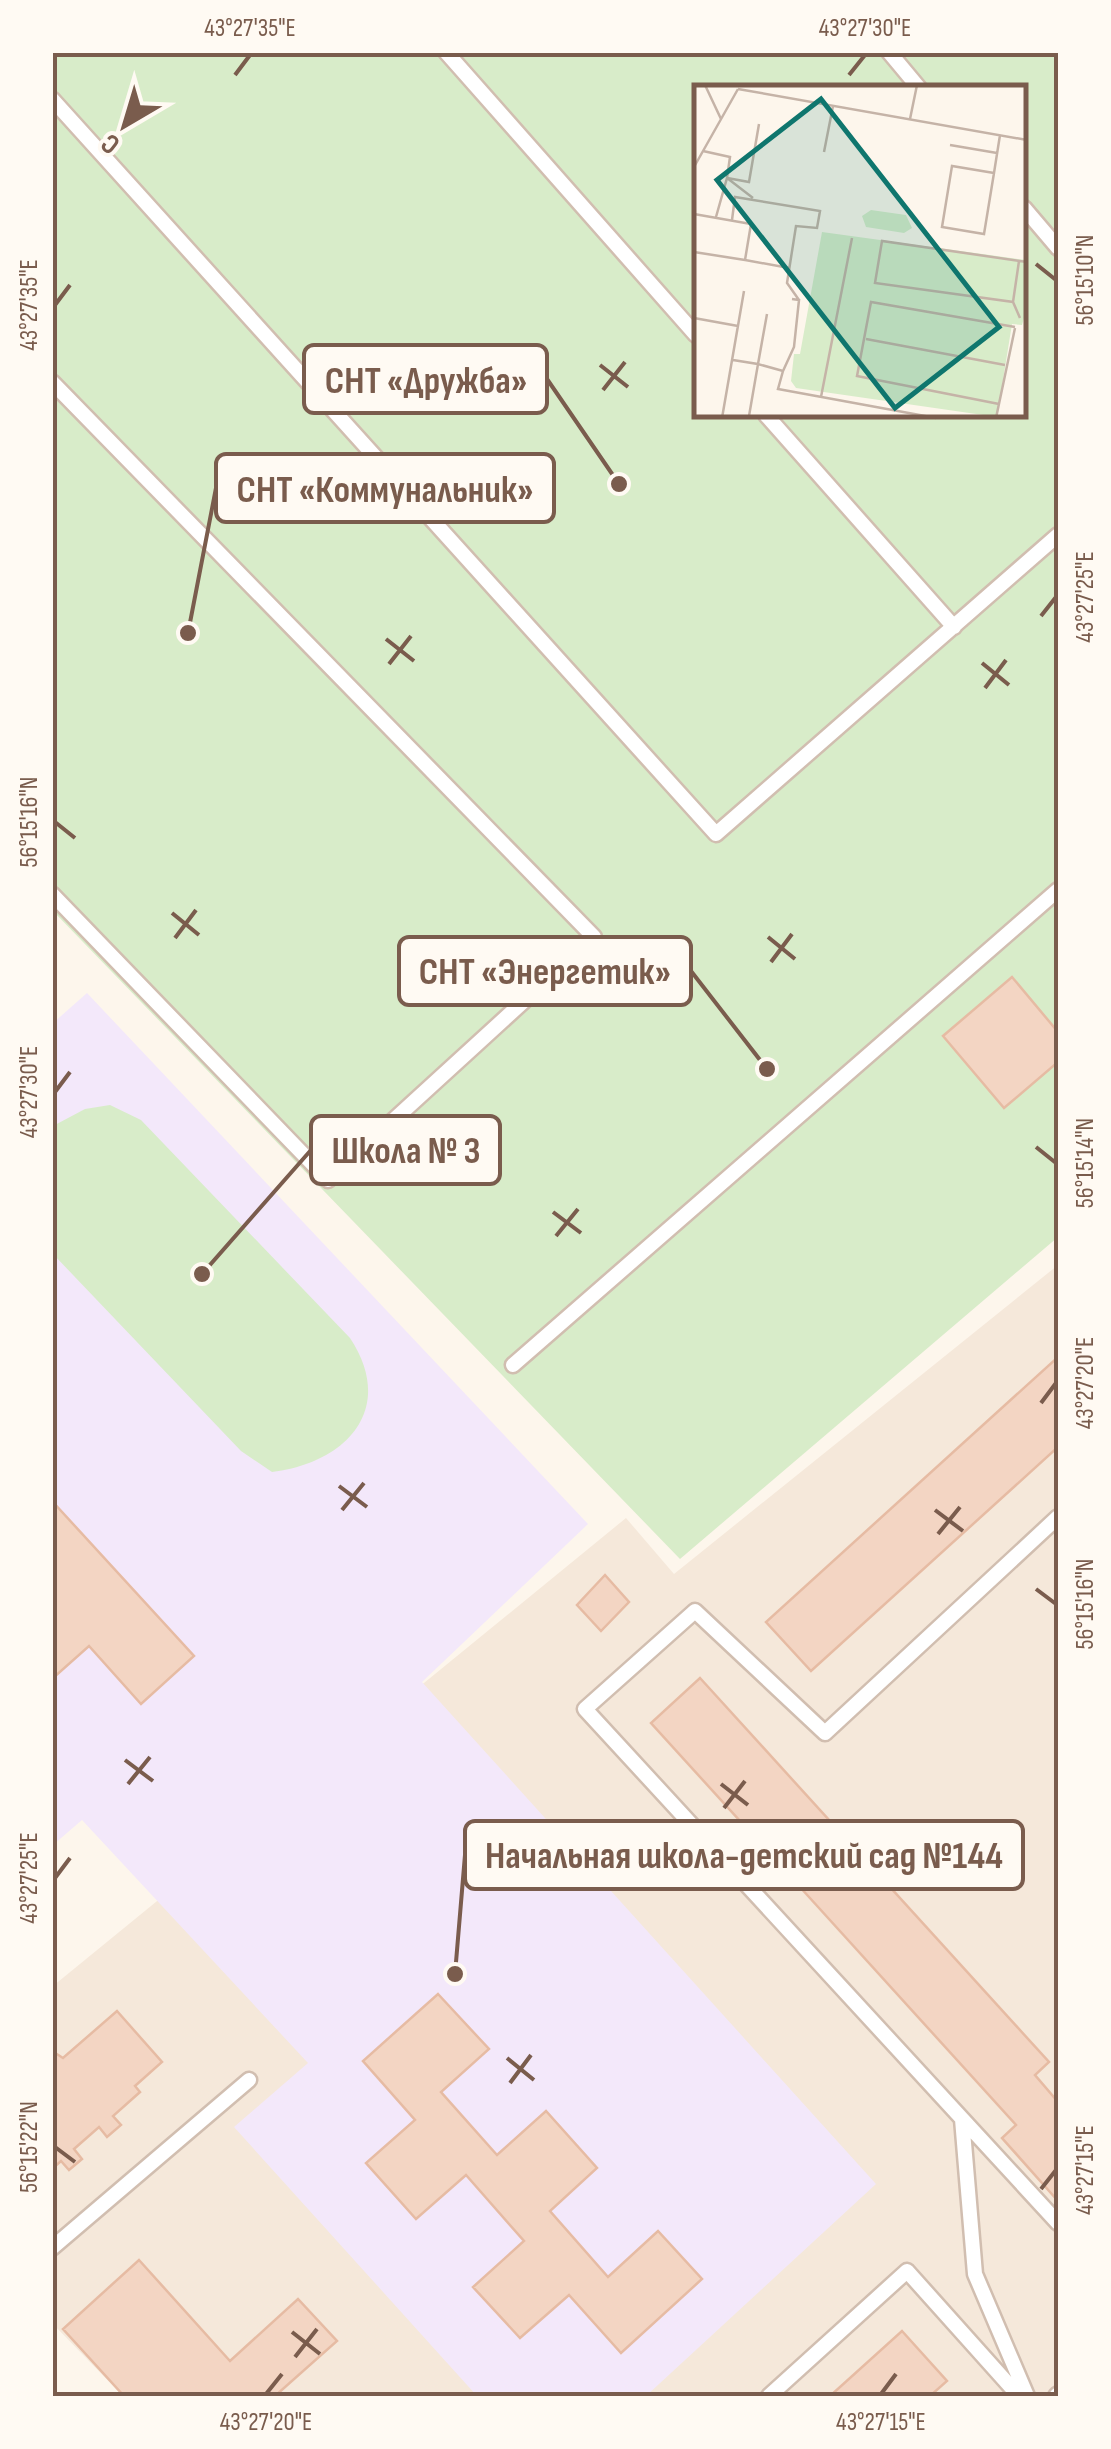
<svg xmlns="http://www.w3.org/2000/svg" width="1111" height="2449" viewBox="0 0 1111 2449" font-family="'Sofia Sans Condensed',sans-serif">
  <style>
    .residential { fill: #f5e8da }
    .education { fill: #f3e8fa }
    .green { fill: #d8ecc9; fill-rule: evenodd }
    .building { fill: #f3d5c3; stroke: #e6bba3; stroke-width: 2.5 }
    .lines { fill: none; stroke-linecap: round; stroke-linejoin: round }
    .service-casing { stroke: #d1beb0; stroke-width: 19 }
    .service { stroke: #fff; stroke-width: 14 }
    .ticks { fill: none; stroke: #7a5c4d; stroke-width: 4 }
    .inset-road { fill: none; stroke: #c5b3a7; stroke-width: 2.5 }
    .view { fill: #0f766e; fill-opacity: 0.15; stroke: #0f766e; stroke-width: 5 }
    .inset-edge { fill: none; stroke: #7a5c4d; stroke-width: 5 }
    .leader { fill: none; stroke: #7a5c4d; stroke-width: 4 }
    .callout-dot { fill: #7a5c4d; stroke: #fffaf3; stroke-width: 4 }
    .callout { fill: #fffaf3; stroke: #7a5c4d; stroke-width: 4 }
    .callout-label { font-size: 38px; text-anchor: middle; font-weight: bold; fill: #7a5c4d }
    .neatline { fill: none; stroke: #7a5c4d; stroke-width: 4 }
    .ticks-label { font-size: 25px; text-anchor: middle; fill: #7a5c4d }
  </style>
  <rect width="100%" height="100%" fill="#fdf6ec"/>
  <!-- residential -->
  <path class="residential" d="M1058,1265V2396H123L53,2324V1986L626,1518L674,1574Z"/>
  <!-- education -->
  <path class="education" d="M87,993L588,1524L422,1682L876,2184L646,2396H477L234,2127L308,2063L82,1820L53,1845L52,1024Z"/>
  <!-- green -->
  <path class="green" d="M53,53H1058V1237L680,1559L53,911ZM696,88H1024V415H696Z
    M110,1105L141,1120L350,1338C397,1409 346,1463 272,1472L241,1451L53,1254V1126L85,1109Z"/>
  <!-- building -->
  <path class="building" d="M1012,977L1058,1032V1062L1004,1108L943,1036Z
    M1058,1357V1447L811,1671L766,1622Z
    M52,1501L194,1656L141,1704L89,1646L52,1679Z
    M605,1575L629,1602L601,1631L577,1605Z
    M700,1678L1049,2062L1035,2075L1058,2102V2201L1002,2138L1016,2125L651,1723Z
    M438,1994L489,2049L441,2092L497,2155L546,2111L597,2168L550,2211L608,2277L658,2231L702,2279L621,2353L569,2295L520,2338L473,2287L524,2241L466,2175L416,2219L366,2163L415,2120L363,2061Z
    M117,2011L162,2062L135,2086L140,2092L113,2116L121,2125L107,2137L99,2127L74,2149L82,2159L69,2170L61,2161L52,2169V2051L63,2058Z
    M139,2260L230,2361L298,2299L337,2341L275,2396H124L63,2329Z
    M902,2331L947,2381L930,2396H830Z"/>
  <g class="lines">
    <defs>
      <path id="service" d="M446,52L696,335
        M889,52L919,88
        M52,99L716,834L1058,535
        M1024,208L1058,248
        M52,382L594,937L328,1180L52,894
        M766,415L954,627
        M513,1365L1058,890
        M1058,1517L825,1733L695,1611L585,1709L1058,2223
        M962,2119L975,2274L1027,2396
        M52,2248L249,2080
        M769,2396L907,2271L1019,2396
        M1056,2396L1058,2394"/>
    </defs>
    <!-- service casing -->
    <use href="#service" class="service-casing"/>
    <!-- service -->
    <use href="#service" class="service"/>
  </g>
  <!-- ticks -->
  <path class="ticks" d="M235,75L250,55M849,75L865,55M1036,264L1056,280M55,305L70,285M600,365L628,387M603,390L625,362M1041,616L1056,597M386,639L414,661M982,663L1009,685M389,664L411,636M985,688L1006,660M55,822L75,838M172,913L199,935M768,937L795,959M175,938L196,910M771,962L792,934M55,1092L70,1072M1036,1147L1056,1163M553,1212L581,1233M556,1236L578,1209M1041,1403L1056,1383M339,1486L367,1507M342,1510L364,1483M935,1510L963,1531M938,1534L960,1507M1036,1589L1056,1604M125,1760L153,1781M128,1784L150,1757M721,1784L748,1805M724,1808L745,1781M55,1878L70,1858M507,2058L534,2080M510,2083L531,2055M55,2147L75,2162M1041,2189L1056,2170M292,2332L320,2354M295,2357L317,2329M266,2394L282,2374M881,2394L896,2374"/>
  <!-- overview -->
  <g transform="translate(694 85)">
    <rect width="332" height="332" fill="#fdf6ec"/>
    <path d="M177,125L212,130L218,143L210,148L172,142L168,131ZM128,147L332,175V226L328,240L318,239L303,332L102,303L97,296L100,269H106Z" fill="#d8ecc9"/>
    <path class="inset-road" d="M11,0L27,34M44,4L333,55M216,34L223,0M256,60L303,68M9,66L36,72L33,93L59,113M130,67L139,21M0,82L44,4M300,88L258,81L248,142L290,149L300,88L306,50M0,129L57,139L51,175L95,183M22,132L33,93L55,97L65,39M38,135L41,112L126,126L123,143L102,141L93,198L105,215M0,167L51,175M319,217L325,176M0,233L44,241M326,233L319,217L181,198L188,156L333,177M172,254L311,280M39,275L64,279L73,229M89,286L84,304L242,333M127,312L158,153M305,319L163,291L177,217L321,242M28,333L50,206M65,333L55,331L64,279L89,286L100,262L105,215L98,214M302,333L321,243"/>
    <path class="view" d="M127,14L305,242L201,323L23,95Z"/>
    <rect width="332" height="332" class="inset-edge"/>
  </g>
  <!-- callouts -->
  <path class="leader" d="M619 484L547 379M188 633L216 488M767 1069L691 971M202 1274L311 1150M455 1974L465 1855"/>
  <g class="callout-dot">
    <circle cx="619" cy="484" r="10"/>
    <circle cx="188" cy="633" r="10"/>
    <circle cx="767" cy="1069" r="10"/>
    <circle cx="202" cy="1274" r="10"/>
    <circle cx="455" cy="1974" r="10"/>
  </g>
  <g class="callout">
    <rect x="304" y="345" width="243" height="68" rx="10"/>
    <rect x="216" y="454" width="338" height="68" rx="10"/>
    <rect x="399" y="937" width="292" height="68" rx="10"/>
    <rect x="311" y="1116" width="189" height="68" rx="10"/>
    <rect x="465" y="1821" width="558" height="68" rx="10"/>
  </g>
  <g class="callout-label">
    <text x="426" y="393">СНТ «Дружба»</text>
    <text x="385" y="502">СНТ «Коммунальник»</text>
    <text x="545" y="984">СНТ «Энергетик»</text>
    <text x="406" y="1163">Школа № 3</text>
    <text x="744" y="1868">Начальная школа-детский сад №144</text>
  </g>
  <!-- border -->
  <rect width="1111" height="2449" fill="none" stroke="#fffaf3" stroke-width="110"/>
  <!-- north arrow -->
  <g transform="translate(125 125) rotate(218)" stroke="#fffaf3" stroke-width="8" paint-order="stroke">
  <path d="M0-8L18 38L0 25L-18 38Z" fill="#7a5c4d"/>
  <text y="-15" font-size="28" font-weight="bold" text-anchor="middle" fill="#7a5c4d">С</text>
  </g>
  <rect x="55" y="55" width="1001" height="2339" class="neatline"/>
  <g class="ticks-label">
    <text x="250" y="36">43°27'35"E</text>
    <text x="865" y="36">43°27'30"E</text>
    <text transform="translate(1084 280) rotate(-90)" y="9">56°15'10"N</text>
    <text transform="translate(28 305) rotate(-90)" y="9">43°27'35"E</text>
    <text transform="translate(1084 597) rotate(-90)" y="9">43°27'25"E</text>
    <text transform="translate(28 822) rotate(-90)" y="9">56°15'16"N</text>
    <text transform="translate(28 1092) rotate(-90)" y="9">43°27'30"E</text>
    <text transform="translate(1084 1163) rotate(-90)" y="9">56°15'14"N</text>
    <text transform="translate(1084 1383) rotate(-90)" y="9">43°27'20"E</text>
    <text transform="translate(1084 1604) rotate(-90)" y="9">56°15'16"N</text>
    <text transform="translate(28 1878) rotate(-90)" y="9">43°27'25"E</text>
    <text transform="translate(28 2147) rotate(-90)" y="9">56°15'22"N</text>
    <text transform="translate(1084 2170) rotate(-90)" y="9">43°27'15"E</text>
    <text x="266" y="2430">43°27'20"E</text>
    <text x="881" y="2430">43°27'15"E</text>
  </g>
</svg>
